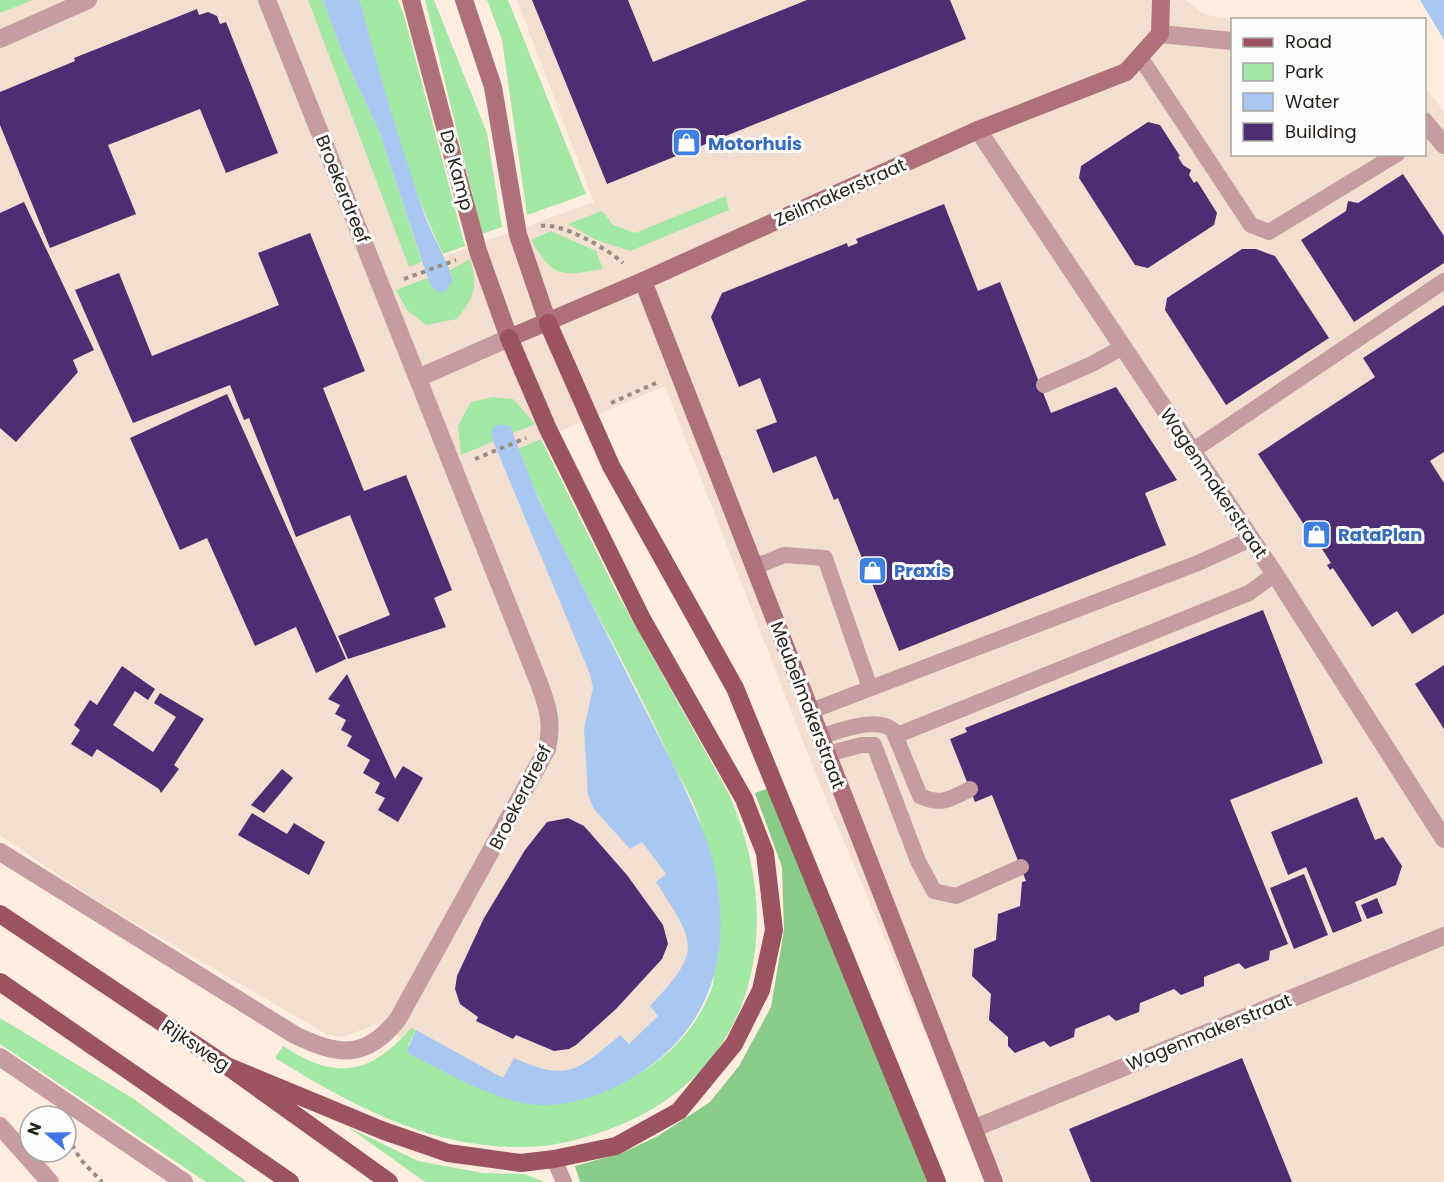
<svg xmlns="http://www.w3.org/2000/svg" width="1444" height="1182" viewBox="0 0 1444 1182" font-family="Poppins,sans-serif">
  <style>
    .industrial { fill: #f2dfcf }
    .green { fill: #a3e7a4 }
    .forest { fill: #89cc8a }
    .water { fill: #a8c8f2 }
    .building { fill: #4e2e73 }
    .lines { fill: none; stroke-linecap: round; stroke-linejoin: round }
    .path { stroke: #9a8e84; stroke-width: 4; stroke-dasharray: 4.5 4.5; stroke-linecap: butt }
    .lane { stroke: #c69ba2; stroke-width: 16 }
    .street { stroke: #c69ba2; stroke-width: 18 }
    .secondary { stroke: #ae717c; stroke-width: 18 }
    .primary { stroke: #9b5261; stroke-width: 18 }
    .labels { text-anchor: middle; dominant-baseline: central; stroke-width: 6; stroke-linejoin: round; paint-order: stroke }
    .shop-label { font-size: 18px; font-weight: bold; fill: #366cbe; stroke: #fefefe; text-anchor: start }
    .street-label { font-size: 18px; fill: #28221d; stroke: #fefefe }
  </style>
  <rect width="100%" height="100%" fill="#ffeddf"/>
  <!-- industrial -->
  <path class="industrial" d="M33,0H346L433,260L594,202L517,0H1186L1202,13L1220,18L1252,19L1232,20V154H1424L1425,86L1444,112V1182H1006L918,1018L816,775L665,386L509,453L667,811L700,972L618,1069L518,1094L416,1046L377,1024L343,1037L326,1034L94,899L0,835V13Z"/>
  <!-- green -->
  <path class="green" d="M0,0H33L0,13Z
    M308,0H323L342,52L379,131L422,262L409,267Z
    M360,0H398L404,15L465,246L443,254C405,174 381,86 360,0Z
    M425,0H434L487,133L502,227L482,234Z
    M487,0H508L586,194L527,215L502,40Z
    M726,196L729,210L630,251L596,240L568,224L602,211L613,225L635,233Z
    M551,231L596,251L603,269C561,276 554,279 531,240Z
    M470,259C478,287 475,296 457,319L426,325L407,310L396,290L427,278L429,282L453,281L450,270Z
    M493,397L513,399L535,424L461,455L458,426L471,402Z
    M541,439L617,593L729,794C788,929 756,1077 607,1130C580,1140 552,1147 523,1147C432,1149 351,1105 275,1058L283,1046C336,1081 370,1075 411,1028L416,1030L408,1045L549,1105C620,1094 688,1057 713,985C716,976 704,843 701,827C696,801 678,776 667,752C623,654 565,563 523,463L518,449Z
    M0,1018L134,1099L247,1182H206L0,1044Z
    M348,1127L418,1161L483,1173L524,1174L545,1182H425Z"/>
  <!-- forest -->
  <path class="forest" d="M769,788L934,1182H580L575,1166L622,1153L658,1136L710,1102L739,1066L771,1007L784,930L782,867L755,793Z"/>
  <!-- water -->
  <path class="water" d="M323,0H360C378,72 400,143 424,213C432,236 446,257 453,281L445,292H437L429,282L379,131L342,52Z
    M1420,0H1444V40Z
    M501,424L510,426L538,498L682,782C693,808 706,834 713,862C734,951 713,1030 632,1078C603,1096 562,1109 528,1104C487,1097 448,1073 411,1055L407,1051L416,1030L503,1078L514,1058C567,1082 578,1071 620,1035L629,1044L658,1016L650,1006C703,950 696,944 656,882L666,874L642,842L630,849L594,809L588,795L584,729L593,688L590,674L493,441L491,432L495,426Z"/>
  <!-- building -->
  <path class="building" d="M532,0H628L653,62L807,0H950L966,39L607,184Z
    M197,9L199,15L208,12L217,16L220,24L226,22L278,153L226,173L200,109L108,145L136,214L50,248L0,125V92L75,61L74,58Z
    M1148,122L1160,125L1180,156L1178,157L1183,165L1191,170L1189,175L1194,183L1197,181L1217,213L1214,225L1148,268L1135,265L1079,178L1081,166Z
    M1403,174L1444,236V263L1354,322L1301,240L1346,211L1348,201L1358,203Z
    M24,202L94,350L73,360L78,372L16,442L0,428V213Z
    M944,204L978,291L1000,282L1051,413L1116,387L1177,480L1145,493L1166,545L899,651L838,498L834,500L816,456L773,473L756,430L777,422L760,378L739,387L711,317L722,293L847,243L848,247L858,243L856,239Z
    M310,233L365,371L323,388L364,491L406,475L452,590L434,598L446,627L348,659L338,636L390,615L350,515L296,537L249,418L244,420L230,385L133,423L75,290L119,273L152,356L279,305L258,253Z
    M1242,249H1256L1275,256L1329,338L1226,405L1165,310L1167,298Z
    M1444,305V452L1430,461L1444,483V614L1412,634L1397,611L1372,627L1333,568L1330,570L1327,565L1331,563L1317,541L1313,544L1309,538L1312,537L1258,454L1375,377L1363,358Z
    M227,394L346,659L316,673L296,627L255,646L207,538L180,550L130,438Z
    M1263,610L1323,763L1230,800L1288,944L1270,951L1269,960L1245,969L1239,963L1204,977V986L1181,995L1174,989L1140,1003L1139,1012L1116,1021L1109,1015L1075,1029L1074,1037L1050,1047L1044,1041L1015,1053L1008,1046V1037L989,1020L991,994L972,976L974,949L996,940L998,914L1020,906L1022,882L1026,881L992,795L975,802L950,739L967,732L965,728Z
    M1444,665V729L1415,684Z
    M122,666L155,689L148,700L135,691L113,725L153,752L176,717L154,703L160,693L204,719L174,765L179,769L161,793L159,789L97,749L92,757L71,744L80,730L74,725L90,700L97,705Z
    M347,674L395,779L403,766L423,778L398,822L378,810L385,798L375,793L380,783L363,773L370,760L347,746L352,736L341,730L346,720L335,714L340,705L328,699Z
    M282,769L293,778L264,813L251,805Z
    M1357,797L1375,840L1383,837L1402,866L1396,885L1355,902L1362,921L1333,933L1306,867L1288,875L1271,832Z
    M252,813L287,834L294,823L325,842L309,875L238,835Z
    M568,818L584,826L627,875L663,925L668,944L662,959L616,1009L576,1045L569,1049L554,1051L516,1035L513,1039L476,1021L478,1017L460,1004L455,989L457,976L484,918L525,850L547,822Z
    M1304,874L1328,935L1294,949L1270,888Z
    M1377,898L1383,913L1367,919L1361,905Z
    M1242,1058L1292,1182H1091L1069,1129Z"/>
  <g class="lines">
    <!-- path -->
    <path class="path" d="M541,226C561,222 608,249 623,263
      M404,279L456,260
      M611,403L656,383
      M475,459L526,438
      M72,1145L81,1160L102,1182"/>
    <!-- lane -->
    <path class="lane" d="M1140,57L1251,225L1269,232L1397,154
      M1044,385L1092,364L1123,347
      M1192,451L1444,281
      M755,567L784,555L825,558L870,688
      M811,711L1198,563L1251,539
      M821,736C841,731 875,716 893,730L920,796C942,806 950,799 970,789
      M895,736L1249,593L1275,574
      M827,754L862,745H874L918,861L934,891L956,896L1021,867
      M554,1159L564,1182"/>
    <!-- street -->
    <path class="street" d="M1160,34L1232,41
      M0,39L88,0
      M1424,121L1444,145
      M978,130L1280,582L1444,839
      M418,378L509,338
      M0,852L295,1035C338,1056 366,1060 398,1019L547,749C553,724 548,707 539,683L267,0
      M0,1057L184,1182
      M0,1126L50,1182
      M975,1128L1444,936"/>
    <!-- secondary -->
    <path class="secondary" d="M411,0L478,251L509,338L643,281L978,130L1126,72L1160,34L1161,0
      M464,0L493,87L518,235L548,323
      M643,281L994,1182"/>
    <!-- primary -->
    <path class="primary" d="M548,323L611,466L735,688L937,1182
      M0,914L227,1066L389,1182
      M0,982L290,1182
      M227,1066L384,1131L448,1153L521,1163L554,1159L616,1146L679,1111L734,1044L761,990L774,930L765,853L744,799L642,619L548,429L509,338"/>
  </g>
  <!-- icons -->
  <defs>
    <symbol id="shop-square" viewBox="-11 -11 22 22"><rect x="-9" y="-9" width="18" height="18" rx="4" fill="#3f7fe0" stroke="#fefefe"/><path d="M-5-2.5h2.3a2.7 3.5 0 0 1 5.4 0H5L5.5 6h-11ZM-1.5-2.5h3a1.5 2.3 0 0 0-3 0Z" fill="#fff"/></symbol>
  </defs>
  <g fill-rule="evenodd">
    <use href="#shop-square" x="670" y="126" width="33" height="33"/>
    <use href="#shop-square" x="1300" y="518" width="33" height="33"/>
    <use href="#shop-square" x="856" y="554" width="33" height="33"/>
  </g>
  <g class="labels">
    <!-- shop labels -->
    <g class="shop-label">
      <text x="708" y="143">Motorhuis</text>
      <text x="1338" y="534">RataPlan</text>
      <text x="894" y="570">Praxis</text>
    </g>
    <!-- street labels -->
    <g class="street-label">
      <text transform="translate(457 170) rotate(75)">De Kamp</text>
      <text transform="translate(343 189) rotate(68)">Broekerdreef</text>
      <text transform="translate(840 192) rotate(-24)">Zeilmakerstraat</text>
      <text transform="translate(1214 483) rotate(56)">Wagenmakerstraat</text>
      <text transform="translate(808 705) rotate(69)">Meubelmakerstraat</text>
      <text transform="translate(520 797) rotate(-63)">Broekerdreef</text>
      <text transform="translate(1209 1032) rotate(-22)">Wagenmakerstraat</text>
      <text transform="translate(196 1045) rotate(34)">Rijksweg</text>
    </g>
  </g>
  <!-- legend -->
  <rect x="1231" y="18" width="195" height="138" fill="#fefefe" stroke="#a8a6a4" stroke-width="1.5"/>
  <rect x="1243" y="38" width="30" height="9" fill="#9b5261" stroke="#a8a6a4" stroke-width="1.5"/>
  <text x="1285" y="48" font-size="18" fill="#28221d">Road</text>
  <rect x="1243" y="63" width="30" height="18" fill="#a3e7a4" stroke="#a8a6a4" stroke-width="1.5"/>
  <text x="1285" y="78" font-size="18" fill="#28221d">Park</text>
  <rect x="1243" y="93" width="30" height="18" fill="#a8c8f2" stroke="#a8a6a4" stroke-width="1.5"/>
  <text x="1285" y="108" font-size="18" fill="#28221d">Water</text>
  <rect x="1243" y="123" width="30" height="18" fill="#4e2e73" stroke="#a8a6a4" stroke-width="1.5"/>
  <text x="1285" y="138" font-size="18" fill="#28221d">Building</text>
  <!-- north arrow -->
  <g transform="translate(48 1134) rotate(290)"><circle r="28" fill="#fefefe" stroke="#a8a6a4" stroke-width="1.5"/>
  <path d="M0-4.5L10 22L0 15L-10 22Z" fill="#4377e7"/>
  <text y="-9" font-size="16" font-weight="bold" text-anchor="middle" fill="#28221d">N</text>
  </g>
</svg>
